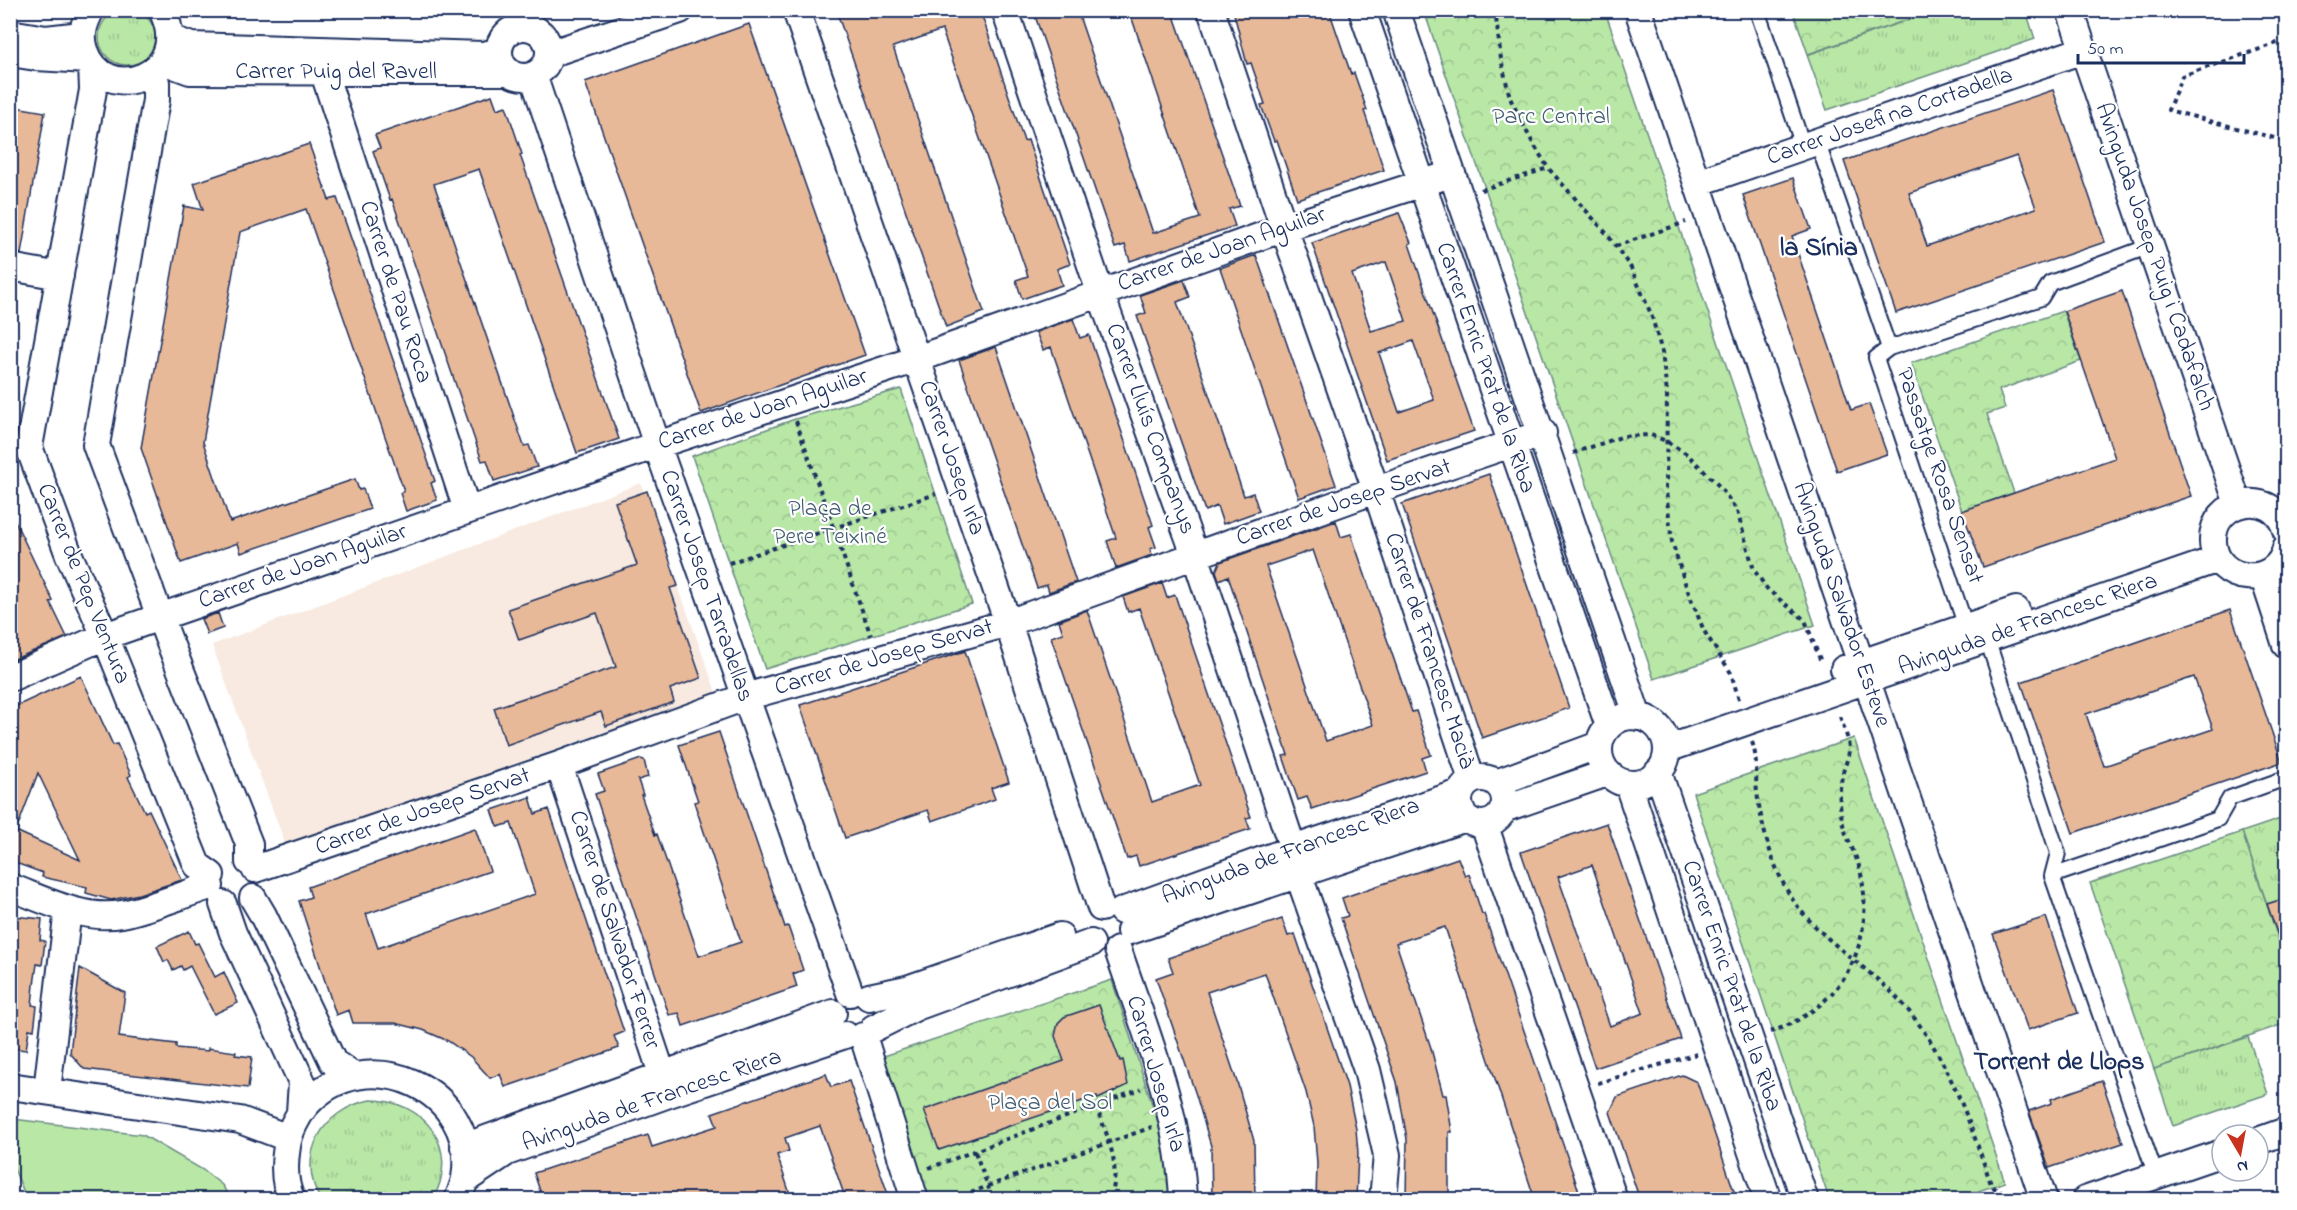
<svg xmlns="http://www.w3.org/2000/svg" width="2297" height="1210" viewBox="0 0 2297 1210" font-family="'Indie Flower',sans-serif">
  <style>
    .built { fill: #f8eae0 }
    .grass { fill: url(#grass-tufts); stroke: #6a8b82; stroke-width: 1.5 }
    .park { fill: url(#park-crowns); stroke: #6a8b82; stroke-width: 1.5 }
    .garden { fill: #b8e7a6; stroke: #6a8b82; stroke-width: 1.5 }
    .building { fill: #e8b998; stroke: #1b2f5e; stroke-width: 1.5; fill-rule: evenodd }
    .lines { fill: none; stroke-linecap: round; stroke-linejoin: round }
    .lane-casing { stroke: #1b2f5e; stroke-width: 18 }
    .street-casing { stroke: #1b2f5e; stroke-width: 30 }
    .path { stroke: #1b2f5e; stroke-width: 4; stroke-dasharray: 4.5 4.5; stroke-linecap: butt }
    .lane { stroke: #fff; stroke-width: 14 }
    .street { stroke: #fff; stroke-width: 26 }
    .labels { text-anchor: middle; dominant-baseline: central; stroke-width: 4.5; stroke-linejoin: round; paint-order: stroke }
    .street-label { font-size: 24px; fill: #1b2f5e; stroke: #fff }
    .park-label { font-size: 24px; fill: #425d70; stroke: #fff }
    .neighbourhood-label { font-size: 26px; font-weight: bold; fill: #1b2f5e; stroke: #fff }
  </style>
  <defs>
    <pattern id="grass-tufts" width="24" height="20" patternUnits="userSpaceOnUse" patternTransform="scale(1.5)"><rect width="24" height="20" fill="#b8e7a6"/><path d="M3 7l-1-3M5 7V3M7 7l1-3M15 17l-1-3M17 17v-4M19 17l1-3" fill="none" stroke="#9ec691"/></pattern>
    <pattern id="park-crowns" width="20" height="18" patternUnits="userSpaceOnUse" patternTransform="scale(1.5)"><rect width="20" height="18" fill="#b8e7a6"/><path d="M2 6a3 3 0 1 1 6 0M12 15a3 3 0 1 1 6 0" fill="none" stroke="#9ec691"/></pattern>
  </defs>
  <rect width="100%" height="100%" fill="#fff"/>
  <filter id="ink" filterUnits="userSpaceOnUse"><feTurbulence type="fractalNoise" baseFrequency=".0167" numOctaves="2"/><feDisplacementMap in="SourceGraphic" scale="12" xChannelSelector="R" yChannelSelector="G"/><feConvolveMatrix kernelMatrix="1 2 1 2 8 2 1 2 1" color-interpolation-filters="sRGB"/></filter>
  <g filter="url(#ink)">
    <!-- built -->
    <path class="built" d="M641,483L716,692L286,846L212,645Z"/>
    <!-- grass -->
    <path class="grass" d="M99 37a28 28 0 1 1 56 0a28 28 0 1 1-56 0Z
      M1936,10L2026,11L2035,39L1827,110L1807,55Z
      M2286,817V898L2267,904L2242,832Z
      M2248,1037L2268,1094L2173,1126L2154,1069Z
      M370,1100C425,1100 461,1148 433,1199H320C296,1155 322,1110 370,1100Z"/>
    <!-- park -->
    <path class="park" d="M1424,11H1605L1815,625L1654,679Z
      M1793,11V10L1933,11L1808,54Z
      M2063,311L2081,361L1999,390L2005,408L1987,414L2014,493L1962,511L1911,363Z
      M901,389L972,604L765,669L692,456L795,419Z
      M1854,738L2005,1182L1955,1199H1829L1693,793Z
      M2242,832L2286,961V1023L2154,1069L2090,883Z
      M1112,980L1167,1150L1176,1199H927L875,1059Z"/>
    <!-- garden -->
    <path class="garden" d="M13,1119L143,1135L203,1170L222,1185L231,1199H27L11,1162Z"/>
    <!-- building -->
    <path class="building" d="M836,10H980L1024,141L1028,140L1070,264L1057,269L1062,285L1022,299L1016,280L1028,276L942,30L893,47L984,312L946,327Z
      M1033,10H1077L1153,233L1200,218L1129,10H1172L1240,206L1229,209L1235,226L1130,261L1125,245L1115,248Z
      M1233,10H1329L1351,74L1354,73L1367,110L1364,111L1384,170L1297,199L1277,140L1274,141L1261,105L1265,104L1251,63L1247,64Z
      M749,24L865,355L701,413L585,82Z
      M2053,90L2105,242L1896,313L1844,161ZM2017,156L2036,208L1927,246L1909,193Z
      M492,95L497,109L506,106L522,154L520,155L619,439L577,453L479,169L434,184L524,446L529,445L537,467L494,481L487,460L482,461L392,199L390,200L373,151L380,148L375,135Z
      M10,106L45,112L21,254L10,252Z
      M309,144L329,200L337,198L435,481L431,483L437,500L406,511L400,493L404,491L306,209L240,232L203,442L230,522L355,479L359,490L363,489L370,509L241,553L238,543L181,563L141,448L184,206L203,210L194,183Z
      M1793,178L1811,229L1792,236L1851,410L1869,404L1887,454L1837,471L1743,195Z
      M1399,213L1411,243L1409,244L1474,431L1387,460L1312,243ZM1386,262L1406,321L1371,331L1352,274ZM1413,341L1434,400L1399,412L1379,353Z
      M1256,255L1336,485L1299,498L1220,268Z
      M1184,280L1190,297L1177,302L1244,496L1253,493L1259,511L1223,524L1217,506L1205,511L1137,316L1146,313L1140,295Z
      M2122,291L2191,496L1983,567L1962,511L2115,458L2064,311Z
      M1073,319L1080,338L1089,335L1153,525L1149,527L1156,547L1150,549L1152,555L1116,568L1107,541L1116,538L1064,385L1051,347L1043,350L1036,332Z
      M996,347L1076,582L1049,592L1047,585L1037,588L959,360Z
      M1489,474L1569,708L1482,738L1402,504Z
      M647,491L678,586L670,588L701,678L670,689L674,702L606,726L601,712L506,745L494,708L616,667L597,613L519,640L508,609L637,565L615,502Z
      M10,511L53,601L50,602L67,637L10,661Z
      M1336,521L1341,537L1351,534L1412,712L1416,711L1431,755L1422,758L1426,771L1312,809L1307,797L1298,800L1283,756L1288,755L1228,576L1219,580L1216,571L1220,562ZM1313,550L1373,725L1326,741L1266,566Z
      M1162,583L1167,598L1175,595L1251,817L1246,818L1250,829L1139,866L1136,856L1127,859L1051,637L1063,633L1059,621L1087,610L1152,802L1200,785L1139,608L1128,612L1123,597Z
      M2230,610L2282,762L2073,833L2021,682ZM2194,677L2213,729L2104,766L2086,714Z
      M218,613L223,628L207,634L201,619Z
      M965,651L1009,782L991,788L995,799L932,821L928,810L845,838L800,705Z
      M81,676L113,745L117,744L131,775L128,777L145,812L149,810L182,880L139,894L111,900L86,893L87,887L42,877L43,873L10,861V709ZM38,773L80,860L16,831Z
      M719,732L785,927L788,926L803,970L793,974L797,987L683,1026L679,1013L669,1015L595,794L604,791L598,774L641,759L644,760L648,777L638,780L643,795H641L655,835L657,834L699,956L741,942L694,802L698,801L679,745Z
      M530,797L535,814L549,809L624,1032L614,1036L619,1048L505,1087L500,1074L490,1078L471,1057L448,1041L423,1030L395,1023H353L349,1010L336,1015L299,901L311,897L308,887L475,828L490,871L366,914L378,948L535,894L511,823L498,827L492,810Z
      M1607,823L1681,1039L1595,1068L1521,852ZM1592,865L1643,1013L1610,1026L1558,877Z
      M1458,858L1465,876L1469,874L1482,914H1484L1582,1200H1535L1445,927L1396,943L1431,1048L1443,1095H1446L1452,1132H1449V1200H1406L1407,1139L1397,1082L1341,918L1348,916L1342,898Z
      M2286,898V953H2284L2267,904Z
      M13,916L42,919L40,940L45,941L42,965L37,964L34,985L32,1005L37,1006L34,1030L29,1029L26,1050L10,1048V940Z
      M2046,917L2078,1013L2028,1030L1993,934Z
      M1282,919L1288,936L1295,934L1347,1086L1356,1129L1358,1153L1356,1200H1316L1317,1163L1314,1126L1306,1092L1265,973L1207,992L1238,1085L1254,1141L1255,1200H1212L1211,1146L1196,1095L1156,978L1173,972L1168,958Z
      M189,931L195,944L198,943L215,977L224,972L238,1003L214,1014L190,966L183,970L181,966L173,970L168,960L164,962L157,946Z
      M80,968L125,993L119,1037L176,1044V1048L208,1051V1048L236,1052L235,1055L252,1057L248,1088L84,1069L70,1053Z
      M1099,1005L1120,1061L1123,1060L1128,1085L1098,1099L1097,1096L939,1150L924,1110L1064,1061L1055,1036L1058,1023L1064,1017Z
      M826,1074L831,1087L849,1081L890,1200H846L820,1126L785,1138L789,1151L777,1155L792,1200H543L534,1173L648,1135L652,1147L717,1126L712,1113Z
      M1682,1075L1697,1082L1737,1200H1640L1610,1112L1617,1097Z
      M2102,1081L2123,1143L2049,1168L2029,1111L2052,1103L2051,1099Z"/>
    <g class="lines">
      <defs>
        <path id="lane" d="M1757,10L1803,146
          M1817,141L1889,348L1876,358L1966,627
          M1889,348L2041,298L2050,283L2150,246
          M10,444L29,447
          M1987,639L2058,853L2052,876L2156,1176
          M2052,876L2218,819L2230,798L2286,778"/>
        <path id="street" d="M91,10C84,23 80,35 85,50C105,109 195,75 162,10
          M796,10L1008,623L1101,908
          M1005,10L1100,292L1195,555L1293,849
          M1211,10L1284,228L1376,490L1472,780
          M1362,10L1609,726
          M1396,10L1638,717
          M1638,10L2044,1200
          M2070,10L2238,504
          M499 52a25 25 0 1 1 50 0a25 25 0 1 1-50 0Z
          M10,33L46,39L82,35
          M170,38L191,46L484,55L499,51
          M10,53L36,57L88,60
          M549,54L680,10
          M163,61L190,71L509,72
          M92,64L93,90L29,447L69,555L105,636L197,865L211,875
          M152,73L156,82V100L96,445L168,638L249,844V862
          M324,73L467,510
          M533,75L657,445L850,993
          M1697,183L2083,50
          M10,267L60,276
          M2286,530C2274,487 2211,498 2213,542C2215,584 2277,589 2286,548
          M2263,575L2286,645
          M1844,669L2016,610
          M10,678L105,636L657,445L917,359L1284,228L1451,174
          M1599 750a34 34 0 1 1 68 0a34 34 0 1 1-68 0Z
          M1667,749L2218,559
          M559,765L668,1092
          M1658,772L1805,1200
          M1459 801a23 23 0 1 1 46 0a23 23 0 1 1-46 0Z
          M1496,783L1599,745
          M1628,784L1768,1200
          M1503,809L1607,773
          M1484,824L1614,1200
          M255,869L559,765L745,697L1008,623L1376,490L1543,433
          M1298,873L1367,1070L1387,1155L1383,1200
          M10,887C45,900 84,921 122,914C149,909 184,894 210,886
          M253,898L263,915L333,1062L353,1076
          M223,904L233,933L302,1082L300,1112
          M1122,911L1293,849L1460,793
          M1130,931L1466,818
          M1118,950C1145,1031 1180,1113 1183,1200
          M869,997L907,989L1060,936
          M874,1028L916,1007L1091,943
          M863,1036L915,1200
          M10,1086L240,1120L288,1138
          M47,1091L68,909
          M2258,1141L2286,1131
          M464,1147L833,1013
          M465,1180L507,1152L669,1094L845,1035
          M292,1200C283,1183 284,1164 287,1146C289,1132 297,1116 306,1105C365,1038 480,1089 465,1178C464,1185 460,1193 458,1200
          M2085,1200L2222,1153"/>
      </defs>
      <!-- lane casing -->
      <use href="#lane" class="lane-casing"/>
      <!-- street casing -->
      <use href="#street" class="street-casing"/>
      <!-- path -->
      <path class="path" d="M1495,10L1501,59L1510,98L1530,138L1548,168L1607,234L1631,268L1651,314L1662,352L1667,393L1666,491L1672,542L1686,586L1704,631L1731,673L1739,700
        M2286,40L2182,76L2168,110L2286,141
        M1481,190L1548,168
        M1616,246L1686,222
        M796,421L871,636
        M1573,453L1624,436L1651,435L1666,441L1687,454L1721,488L1737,511L1754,570L1768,590L1805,620L1821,662
        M729,563L936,494
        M1752,742C1758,758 1755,775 1757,792C1762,830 1773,871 1795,903C1823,942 1870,968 1902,1003C1948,1055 1970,1123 1992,1187L2005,1193
        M1770,1032C1841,1009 1876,946 1861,874C1858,859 1850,845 1845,831C1842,823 1841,813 1840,804C1839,796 1840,785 1842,777C1843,768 1849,759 1849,750C1849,739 1843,725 1839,714
        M1598,1083L1697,1054
        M1096,1106C1108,1138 1122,1166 1110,1200
        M975,1152L988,1186L1152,1127
        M929,1168L1141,1089
        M1111,1197L1116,1200
        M954,1200L988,1186L993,1200"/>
      <!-- lane -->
      <use href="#lane" class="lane"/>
      <!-- street -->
      <use href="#street" class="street"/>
    </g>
  </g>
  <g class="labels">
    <!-- street labels -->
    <g class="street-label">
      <text x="336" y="72">Carrer Puig del Ravell</text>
      <text transform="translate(1890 117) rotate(-19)">Carrer Josefina Cortadella</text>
      <text transform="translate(1222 250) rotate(-19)">Carrer de Joan Aguilar</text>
      <text transform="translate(2154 257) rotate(71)">Avinguda Josep Puig i Cadafalch</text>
      <text transform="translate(395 292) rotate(72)">Carrer de Pau Roca</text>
      <text transform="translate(1485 368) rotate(71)">Carrer Enric Prat de la Riba</text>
      <text transform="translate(763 410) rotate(-18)">Carrer de Joan Aguilar</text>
      <text transform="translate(1150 429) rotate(70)">Carrer Lluís Companys</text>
      <text transform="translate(951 458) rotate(71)">Carrer Josep Irla</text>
      <text transform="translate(1939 476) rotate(71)">Passatge Rosa Sensat</text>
      <text transform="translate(1344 503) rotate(-19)">Carrer de Josep Servat</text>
      <text transform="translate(303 567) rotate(-19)">Carrer de Joan Aguilar</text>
      <text transform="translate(83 584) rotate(68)">Carrer de Pep Ventura</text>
      <text transform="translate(706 586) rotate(71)">Carrer Josep Tarradellas</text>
      <text transform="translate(1841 605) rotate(71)">Avinguda Salvador Esteve</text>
      <text transform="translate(2028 625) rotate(-19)">Avinguda de Francesc Riera</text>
      <text transform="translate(1429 651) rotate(72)">Carrer de Francesc Macià</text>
      <text transform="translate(884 658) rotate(-16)">Carrer de Josep Servat</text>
      <text transform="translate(423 812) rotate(-19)">Carrer de Josep Servat</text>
      <text transform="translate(1291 852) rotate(-20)">Avinguda de Francesc Riera</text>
      <text transform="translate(614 930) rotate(72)">Carrer de Salvador Ferrer</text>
      <text transform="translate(1731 986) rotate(71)">Carrer Enric Prat de la Riba</text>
      <text transform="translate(1155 1074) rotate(74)">Carrer Josep Irla</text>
      <text transform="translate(652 1101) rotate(-19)">Avinguda de Francesc Riera</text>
    </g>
    <!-- park labels -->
    <g class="park-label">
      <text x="1551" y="117">Parc Central</text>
      <text x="830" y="509">Plaça de<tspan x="830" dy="28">Pere Teixiné</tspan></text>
      <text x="1050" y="1103">Plaça del Sol</text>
    </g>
    <!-- neighbourhood labels -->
    <g class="neighbourhood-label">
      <text x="1819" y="249">la Sínia</text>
      <text x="2059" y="1063">Torrent de Llops</text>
    </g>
  </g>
  <!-- margin -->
  <rect width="2297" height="1210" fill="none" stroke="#fff" stroke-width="36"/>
  <rect x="18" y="18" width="2261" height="1174" fill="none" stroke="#1b2f5e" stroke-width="2" filter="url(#ink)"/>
  <!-- north arrow -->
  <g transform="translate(2240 1153) rotate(170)"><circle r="28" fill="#ffffff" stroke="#a4acbf" stroke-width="1.5"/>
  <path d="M0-4.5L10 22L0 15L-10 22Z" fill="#c8321e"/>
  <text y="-9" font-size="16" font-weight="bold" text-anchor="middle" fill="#1b2f5e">N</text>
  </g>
  <!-- scale -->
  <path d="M2078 54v9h166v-9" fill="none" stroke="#1b2f5e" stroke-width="3"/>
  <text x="2087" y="54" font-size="18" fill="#1b2f5e" stroke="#ffffff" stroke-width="4.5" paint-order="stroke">50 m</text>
</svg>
